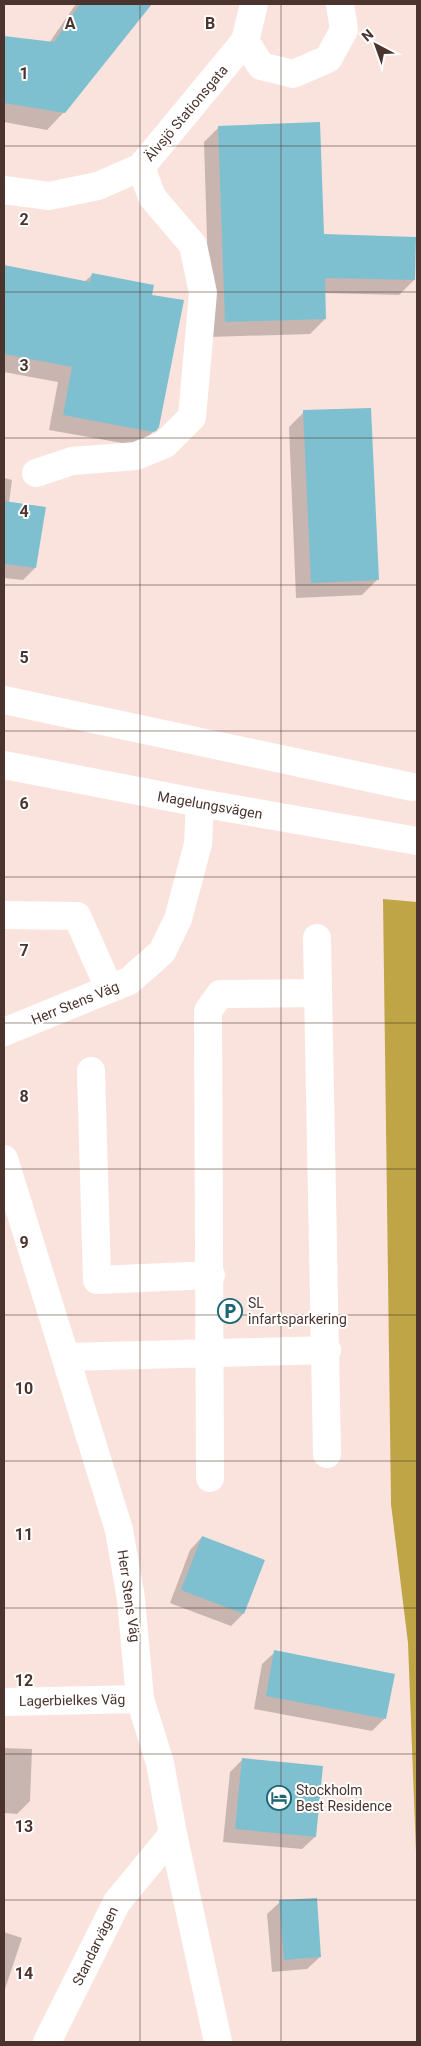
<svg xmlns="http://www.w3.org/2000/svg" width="421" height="2046" viewBox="0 0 421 2046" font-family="Roboto,sans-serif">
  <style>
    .forest { fill: #bfa545 }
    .shadow { fill: #0003 }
    .building { fill: #7fc0d0 }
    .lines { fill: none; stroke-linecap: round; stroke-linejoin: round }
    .minor { stroke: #fff; stroke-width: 28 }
    .major { stroke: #fff; stroke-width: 28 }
    .grid { fill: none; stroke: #4b342e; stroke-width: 1; stroke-opacity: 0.55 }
    .labels { text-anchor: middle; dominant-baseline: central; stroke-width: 4; stroke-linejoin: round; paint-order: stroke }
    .street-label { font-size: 14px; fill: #4b342e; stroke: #fff }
    .poi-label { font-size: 14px; fill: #4b342e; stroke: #fff; text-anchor: start }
    .grid-label { font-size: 16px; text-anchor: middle; font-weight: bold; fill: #4b342e; stroke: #fff; stroke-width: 4; stroke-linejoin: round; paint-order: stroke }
  </style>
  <rect width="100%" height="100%" fill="#fbe3dd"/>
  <!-- forest -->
  <path class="forest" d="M383,899L417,902V1878L408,1643L391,1504Z"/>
  <!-- shadow -->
  <path class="shadow" d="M76,4H150L64,112L47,130L4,122V37L49,43Z
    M219,127L322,236L414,280L399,295L324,293L325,319L310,334L210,337L204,142Z
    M4,267L84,282L92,275L151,296L158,427L139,446L49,430L58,382L4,372Z
    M304,412L377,580L362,595L296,598L289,427Z
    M4,478L12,480L9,503L35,568L23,580L4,578Z
    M202,1537L243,1614L231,1626L170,1603L190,1550Z
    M275,1652L385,1718L372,1731L254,1709L262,1664Z
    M4,1748L32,1749L30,1801L17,1814L4,1813Z
    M243,1759L315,1837L302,1849L223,1842L230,1772Z
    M280,1902L320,1957L307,1969L272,1972L267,1914Z
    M4,1932L22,1938L4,1992Z"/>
  <!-- building -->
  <path class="building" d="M80,4H152L65,113L4,103V36L54,42Z
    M320,122L324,234L416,237L415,280L325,278L326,319L225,322L218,126Z
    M4,265L90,282L92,273L154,285L152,295L184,300L159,427L156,431L153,432L63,415L72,367L4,354Z
    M371,408L379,580L311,583L303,410Z
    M4,501L46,507L36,568L4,564Z
    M202,1536L265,1560L244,1614L181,1590Z
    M274,1650L395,1674L386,1719L266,1696Z
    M242,1758L323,1766L316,1837L235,1829Z
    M317,1898L321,1957L284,1960L279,1900Z"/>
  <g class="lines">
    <!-- minor -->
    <path class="minor" d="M245,41L261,66L293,74L328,59L344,30L340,4
      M4,190L49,196L98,186L141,167L245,41L254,4
      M36,473L72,461L136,456L165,444L192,417L203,293L193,245L152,197L141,167
      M4,915L77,916L109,988
      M317,938L327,1454
      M4,1032L129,981L162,952L178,919L198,844L200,803
      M91,1071L97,1280L211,1275
      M4,1159L119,1530L131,1599L140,1699L160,1763L173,1834L218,2042
      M66,1357L327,1350
      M210,1478L208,1011L220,994L318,993
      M4,1702L140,1699
      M47,2042L117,1902L173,1834"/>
    <!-- major -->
    <path class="major" d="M4,700L412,787
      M4,765L200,803L417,841"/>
  </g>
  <!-- grid -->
  <path class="grid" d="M140,4V2042M281,4V2042M4,146H417M4,292H417M4,438H417M4,585H417M4,731H417M4,877H417M4,1023H417M4,1169H417M4,1315H417M4,1461H417M4,1608H417M4,1754H417M4,1900H417"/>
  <!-- icons -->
  <defs>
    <symbol id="parking-ring" viewBox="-11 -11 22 22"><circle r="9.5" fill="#fff" stroke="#1e6674" stroke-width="1.5"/><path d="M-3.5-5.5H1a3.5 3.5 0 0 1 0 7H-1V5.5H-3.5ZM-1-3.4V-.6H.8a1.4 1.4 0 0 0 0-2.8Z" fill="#1e6674"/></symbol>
    <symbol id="hotel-ring" viewBox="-11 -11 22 22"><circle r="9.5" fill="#fff" stroke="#1e6674" stroke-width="1.5"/><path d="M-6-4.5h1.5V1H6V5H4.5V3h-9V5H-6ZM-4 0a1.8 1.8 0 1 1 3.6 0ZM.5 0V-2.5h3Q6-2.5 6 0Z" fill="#1e6674"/></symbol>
  </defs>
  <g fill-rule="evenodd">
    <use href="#parking-ring" x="216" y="1297" width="28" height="28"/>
    <use href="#hotel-ring" x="265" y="1784" width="28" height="28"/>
  </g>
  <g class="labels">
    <!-- street labels -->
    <g class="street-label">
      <text transform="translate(186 113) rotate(-50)">Älvsjö Stationsgata</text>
      <text transform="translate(210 805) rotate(10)">Magelungsvägen</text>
      <text transform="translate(75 1003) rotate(-22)">Herr Stens Väg</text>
      <text transform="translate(129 1596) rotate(82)">Herr Stens Väg</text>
      <text transform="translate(72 1700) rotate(-1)">Lagerbielkes Väg</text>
      <text transform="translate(95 1946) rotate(-64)">Standarvägen</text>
    </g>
    <!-- poi labels -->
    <g class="poi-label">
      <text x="248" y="1303">SL<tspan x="248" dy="16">infartsparkering</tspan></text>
      <text x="296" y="1790">Stockholm<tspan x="296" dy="16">Best Residence</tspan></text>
    </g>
  </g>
  <g class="grid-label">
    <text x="70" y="29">A</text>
    <text x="210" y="29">B</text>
    <text x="24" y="79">1</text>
    <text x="24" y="225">2</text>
    <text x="24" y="371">3</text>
    <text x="24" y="517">4</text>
    <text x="24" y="663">5</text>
    <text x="24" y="809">6</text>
    <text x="24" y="956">7</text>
    <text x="24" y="1102">8</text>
    <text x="24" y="1248">9</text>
    <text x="24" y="1394">10</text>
    <text x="24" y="1540">11</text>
    <text x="24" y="1686">12</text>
    <text x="24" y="1832">13</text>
    <text x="24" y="1979">14</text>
  </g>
  <!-- border -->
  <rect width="421" height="2046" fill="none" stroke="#4b342e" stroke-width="10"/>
  <!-- north arrow -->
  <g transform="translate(376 45) rotate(319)" stroke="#ffffff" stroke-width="4" paint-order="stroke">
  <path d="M0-4L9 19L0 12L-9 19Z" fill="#4b342e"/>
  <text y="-8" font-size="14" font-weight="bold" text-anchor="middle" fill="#4b342e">N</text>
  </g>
</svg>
